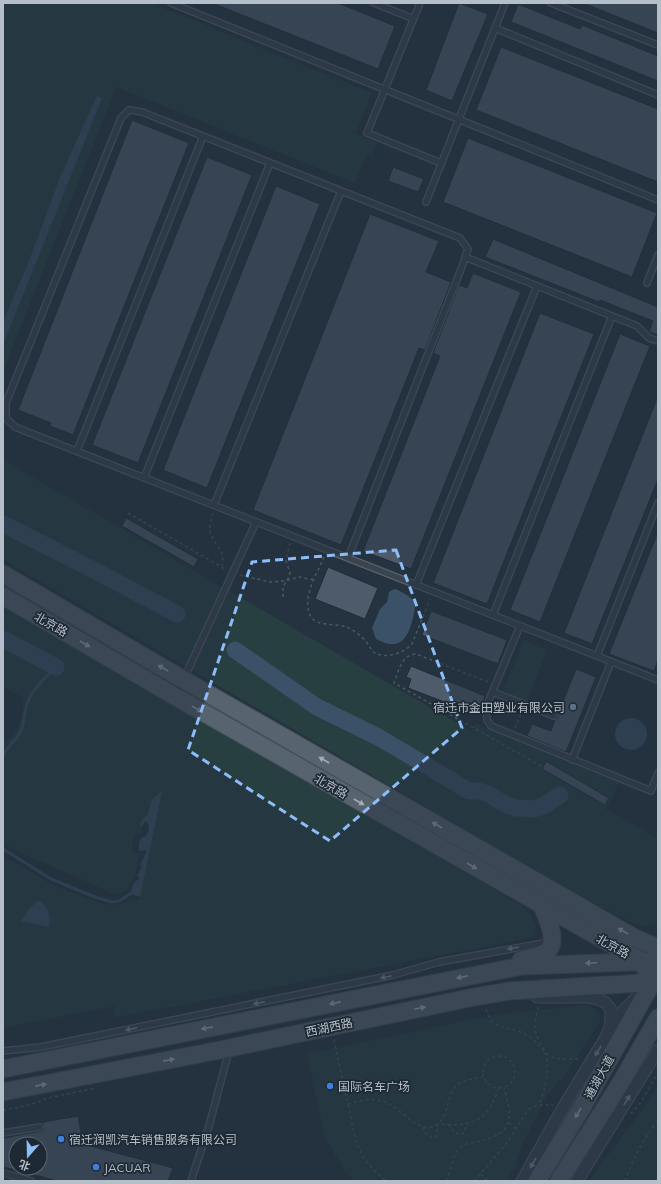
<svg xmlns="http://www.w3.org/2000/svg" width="661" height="1184" viewBox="0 0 661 1184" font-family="Mulish,'Noto Sans SC',sans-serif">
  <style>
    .green { fill: #273f40 }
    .water { fill: #3a5168 }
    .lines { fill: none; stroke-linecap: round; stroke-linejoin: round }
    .stream { stroke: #3a5168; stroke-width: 3 }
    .river { stroke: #3a5168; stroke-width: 17 }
    .building { fill: #4e5b6a; stroke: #202b36 }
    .lane-casing { stroke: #57626d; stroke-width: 8 }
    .street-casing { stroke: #57626d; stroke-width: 13 }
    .primary-casing { stroke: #424d58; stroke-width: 19 }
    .path { stroke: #455c5d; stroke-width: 1.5; stroke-dasharray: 3 3; stroke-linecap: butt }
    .lane { stroke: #39444f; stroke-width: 5.5 }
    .street { stroke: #39444f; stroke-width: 11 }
    .primary { stroke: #57636f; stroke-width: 17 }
    .oneway { fill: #a2adb8 }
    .oneway2 { fill: #7d8893 }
    .marked { fill: none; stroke: #8cbdf8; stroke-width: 3; stroke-dasharray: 8 5; stroke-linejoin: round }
    .service-dot { fill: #5c6f8a; stroke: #1e2934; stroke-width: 1.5 }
    .shop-dot { fill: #3f7fe0; stroke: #1e2934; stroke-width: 1.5 }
    .labels { text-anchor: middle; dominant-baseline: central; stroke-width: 3.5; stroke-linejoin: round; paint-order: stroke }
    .street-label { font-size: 12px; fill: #b5bfca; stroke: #1e2934 }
    .poi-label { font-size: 12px; fill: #b5bfca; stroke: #1e2934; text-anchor: start }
  </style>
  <rect width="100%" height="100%" fill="#25323f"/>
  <!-- green -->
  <path class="green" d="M3,3H156V5L372,93L356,133L377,143L372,156L367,154L355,183L116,87L3,372Z
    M3,460L471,731L475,723L619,783L606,809L655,837L658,831V923L644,927L630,922L565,888L3,560Z
    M3,603L521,905L531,915L536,927L534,935L525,939L113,1018L115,1006L3,1028V856L55,886L100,903L113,905L124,903L131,898L139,900L162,793C151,796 151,804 148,815L143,818L140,824L143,833L136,834L132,840L133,853L140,854L137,863L136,873L126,891L122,893H112L21,853L3,844V741C20,736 24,713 23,698L3,686Z
    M523,640L547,650L527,702L503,692Z
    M585,1005C594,1008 601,1010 600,1021L566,1074L547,1095L521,1147L515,1167L506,1181H355L345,1171L325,1138L307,1054L492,1015Z
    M658,1086V1181H589C605,1157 624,1136 641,1112C648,1104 653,1095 658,1086Z"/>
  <!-- water -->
  <path class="water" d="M97,96L102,98L3,345V322L29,261L61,175Z
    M396,589C401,592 411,596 414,602C416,606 414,613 413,618C408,639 399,652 376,639L372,628L380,609L387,602L389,592L392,590Z
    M615 734a16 16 0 1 1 32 0a16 16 0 1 1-32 0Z
    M162,792L140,897L130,894L134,883L140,878L137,876L143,865L140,866L147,850L139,851V843L141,838C148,836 148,832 149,826L146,821L141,827L140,824L143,818L148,815C151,803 150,798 162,792Z
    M37,901H40C49,909 51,916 49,927L21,921L29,909Z"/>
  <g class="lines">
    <!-- stream -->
    <path class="stream" d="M3,756C8,745 17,740 21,731C24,724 24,715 26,707C30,691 45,678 56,667
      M3,849L51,879L95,897L112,902L119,901L130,894"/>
    <!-- river -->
    <path class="river" d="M3,524L92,569L177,614
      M3,639L56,667
      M235,650L317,707L380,738L469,791H479L488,794L505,804L516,808L534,809L543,806L560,795"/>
  </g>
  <!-- building -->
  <path class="building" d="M212,3H338L395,26L378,69Z
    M459,3L488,14L452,101L426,90Z
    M583,3H658V33Z
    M518,4L580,29L582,25L658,56V81L511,22Z
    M501,47L658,109V182L476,110Z
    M132,120L189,143L73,435L50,426L51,423L18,410Z
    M468,138L657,213L632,277L443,202Z
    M207,157L252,175L138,463L92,445Z
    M393,167L424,179L418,192L388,181Z
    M276,186L320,204L207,488L163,470Z
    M370,214L439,241L426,272L451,282L425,350L419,348L341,545L253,510Z
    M493,239L658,307V335L649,332L653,321L600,300L599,302L485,257Z
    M473,273L521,292L411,569L363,551L440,356L433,353L459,285L467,288Z
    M540,313L594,334L487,604L433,583Z
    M620,334L650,346L540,622L510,610Z
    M658,396V479L592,644L564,633Z
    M126,518L198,559L194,567L122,526Z
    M658,532V660L654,671L609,654Z
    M328,567L378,588L365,619L315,599Z
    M431,611L507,640L498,664L422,635Z
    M411,666L485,696L478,715L408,688L411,679L406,677Z
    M576,669L596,677L566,752L527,736L532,724L551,731L555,720L558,718V714Z
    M546,761L609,798L605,805L542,769Z
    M78,1116L83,1144L173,1168L168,1181H57L17,1170L18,1168H40V1144H16V1170L3,1167V1138L41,1131L44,1130L43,1122Z"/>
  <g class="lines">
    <defs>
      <path id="lane" d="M171,3L658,200
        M374,3L414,19
        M420,3L367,133L441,163
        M551,3L658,45
        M495,28L658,95
        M426,202L505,3
        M465,257L637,326L649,338L658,341
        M647,283L658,255
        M77,451L203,136
        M144,478L270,163
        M214,505L341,191
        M348,558L463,264L468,249L460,238L142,112L129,110L121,118L6,403V418L15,427C229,511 444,596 658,680
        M416,585L537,286
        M493,615L612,316
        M520,626L486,707L487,720L491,726L651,791L658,773
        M597,656L658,503
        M493,692L554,716
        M176,696L256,522
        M572,760L611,662
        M3,1051L41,1047L393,975L439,962L549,942
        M3,1133L40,1127
        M3,1173L31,1181
        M191,1181L209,1126L229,1051"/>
      <path id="street" d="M612,1027L621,1013L641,993
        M522,1181L564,1106L605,1039L611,1025V1010L606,1003L598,999L589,997H537
        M577,1181L658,1050"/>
      <path id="primary" d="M3,574L184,680L635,938L658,948
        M3,596L176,697L641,961L653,982
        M521,960C528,958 538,957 545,953C560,944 547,917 542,906
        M3,1069L501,970L522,966L658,961
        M3,1092L220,1050L474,997L509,991L658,982
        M537,1181L583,1106L657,974
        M559,1181L623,1079L658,1018"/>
    </defs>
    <!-- lane casing -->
    <use href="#lane" class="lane-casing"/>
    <!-- street casing -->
    <use href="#street" class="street-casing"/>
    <!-- primary casing -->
    <use href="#primary" class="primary-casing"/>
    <!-- path -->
    <path class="path" d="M128,513L225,569
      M213,513C211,520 208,529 211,535C218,550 225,548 222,567
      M324,557C317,574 302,596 310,615C315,627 335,623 346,627C354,630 363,637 368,644C372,650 373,654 381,655C392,657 404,652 412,644L430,599
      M240,575L270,582L286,581L299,577L314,580
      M283,597V587L289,577L290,573L286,561L290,542
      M488,682L416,654C401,655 399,671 394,683L541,766
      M515,728L522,711
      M538,1007C537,1014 534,1022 535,1029C536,1037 542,1044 545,1052C550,1069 546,1088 539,1104
      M486,1009C488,1015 490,1021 496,1024C504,1029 516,1029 525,1034C536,1039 541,1052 553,1057C561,1060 572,1059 581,1059
      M334,1040L356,1142L364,1159L376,1172L386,1181
      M483 1072a16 16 0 1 1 32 0a16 16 0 1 1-32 0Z
      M348,1104C358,1102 368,1098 378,1100C397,1102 414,1131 431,1127C451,1122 444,1097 457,1085C464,1079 475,1079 484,1077
      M3,1110L30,1105L48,1098L96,1088
      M631,1114L641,1102L658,1073
      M509,1123L516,1128
      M449,1124L454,1132L461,1135L465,1132L466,1123
      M423,1127L426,1134L432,1138H435L436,1136L438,1124C471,1127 488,1122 498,1089
      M481,1174L487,1181
      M447,1181C451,1171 451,1158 459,1149C465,1143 474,1142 482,1141C489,1139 493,1137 499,1134C516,1122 508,1104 504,1088
      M474,1181L507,1143L528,1110C536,1104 543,1105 553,1105
      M625,1181C633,1159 643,1139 658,1121"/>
    <!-- lane -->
    <use href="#lane" class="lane"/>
    <!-- street -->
    <use href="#street" class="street"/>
    <!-- primary -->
    <use href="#primary" class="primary"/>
  </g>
  <!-- one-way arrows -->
  <defs><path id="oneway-solid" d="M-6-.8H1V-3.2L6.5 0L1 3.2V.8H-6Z"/></defs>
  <g class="oneway">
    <use href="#oneway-solid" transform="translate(85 644) rotate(30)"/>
    <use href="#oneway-solid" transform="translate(163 668) rotate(-150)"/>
    <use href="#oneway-solid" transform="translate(197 709) rotate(30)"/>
    <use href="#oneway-solid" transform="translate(324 760) rotate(-150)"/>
    <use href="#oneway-solid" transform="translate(359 802) rotate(30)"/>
    <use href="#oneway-solid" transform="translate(437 825) rotate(-150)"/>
    <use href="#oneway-solid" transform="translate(472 866) rotate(30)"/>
    <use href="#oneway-solid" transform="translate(623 931) rotate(-150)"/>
    <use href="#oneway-solid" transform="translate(591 963) rotate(178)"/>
    <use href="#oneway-solid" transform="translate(462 977) rotate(169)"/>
    <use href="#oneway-solid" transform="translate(335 1003) rotate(169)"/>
    <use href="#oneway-solid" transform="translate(420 1008) rotate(-12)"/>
    <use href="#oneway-solid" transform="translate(207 1028) rotate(169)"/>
    <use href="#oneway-solid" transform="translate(169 1060) rotate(-11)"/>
    <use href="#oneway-solid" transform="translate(41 1085) rotate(-11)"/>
    <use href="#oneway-solid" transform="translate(578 1113) rotate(121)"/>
  </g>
  <g class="oneway2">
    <use href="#oneway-solid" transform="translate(513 948) rotate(170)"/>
    <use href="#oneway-solid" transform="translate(386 977) rotate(168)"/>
    <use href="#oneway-solid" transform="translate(259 1003) rotate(168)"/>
    <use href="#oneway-solid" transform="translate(131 1029) rotate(168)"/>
    <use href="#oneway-solid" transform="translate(598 1051) rotate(122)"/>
    <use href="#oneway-solid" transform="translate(627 1100) rotate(-58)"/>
    <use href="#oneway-solid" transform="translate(533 1163) rotate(120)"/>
  </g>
  <!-- marked area -->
  <path d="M0 0H661V1184H0ZM396,550L462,728L330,841L188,750L252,562Z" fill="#25323f" fill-opacity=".55" fill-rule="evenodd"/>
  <path class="marked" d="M396,550L462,728L330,841L188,750L252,562Z"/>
  <!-- markers -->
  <circle class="service-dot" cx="573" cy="707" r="4"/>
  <g class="shop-dot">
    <circle cx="330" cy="1086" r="4"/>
    <circle cx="61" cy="1139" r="4"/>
    <circle cx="96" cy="1167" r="4"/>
  </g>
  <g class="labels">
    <!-- street labels -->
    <g class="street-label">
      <text transform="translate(51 624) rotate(30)">北京路</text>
      <text transform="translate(331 786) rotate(30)">北京路</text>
      <text transform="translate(613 946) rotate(29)">北京路</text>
      <text transform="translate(329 1027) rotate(-12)">西湖西路</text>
      <text transform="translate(599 1077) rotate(-61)">通湖大道</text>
    </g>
    <!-- poi labels -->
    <g class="poi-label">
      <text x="565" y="707" text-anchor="end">宿迁市金田塑业有限公司</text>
      <text x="338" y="1086">国际名车广场</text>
      <text x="69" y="1139">宿迁润凯汽车销售服务有限公司</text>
      <text x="104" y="1167">JACUAR</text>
    </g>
  </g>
  <!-- border -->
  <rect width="661" height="1184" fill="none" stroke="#b5bfca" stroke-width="8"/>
  <!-- north arrow -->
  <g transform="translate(28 1156) rotate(200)"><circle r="19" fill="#1e2934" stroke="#5a6570"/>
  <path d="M0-3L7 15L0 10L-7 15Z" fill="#8cbdf8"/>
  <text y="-6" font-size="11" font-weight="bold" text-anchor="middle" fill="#b5bfca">北</text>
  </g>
</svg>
